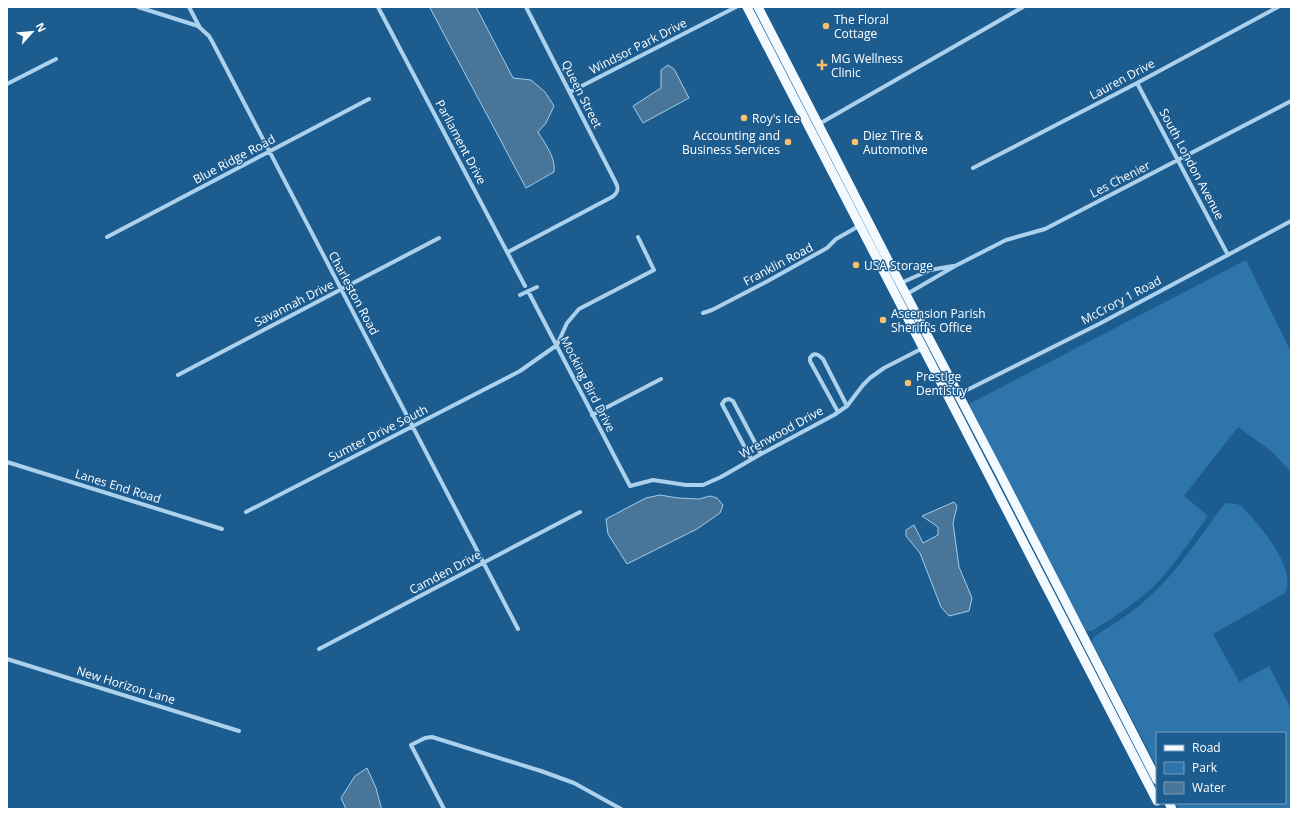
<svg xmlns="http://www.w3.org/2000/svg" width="1298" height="816" viewBox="0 0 1298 816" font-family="'Open Sans',sans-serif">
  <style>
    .green { fill: #2d75ab }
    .water { fill: #487598; stroke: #9fceef }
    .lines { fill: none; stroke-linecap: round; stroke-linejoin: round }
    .minor { stroke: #acd1ed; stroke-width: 4 }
    .primary { stroke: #f2f9ff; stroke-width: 9 }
    .poi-dot { fill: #fdc16a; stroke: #1d5c8f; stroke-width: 1.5 }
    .labels { text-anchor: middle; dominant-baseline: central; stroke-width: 3; stroke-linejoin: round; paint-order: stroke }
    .poi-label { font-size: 12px; fill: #fff; stroke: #1d5c8f; text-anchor: start }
    .street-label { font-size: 12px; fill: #fff; stroke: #1d5c8f }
  </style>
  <rect width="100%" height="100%" fill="#1d5c8f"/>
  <!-- green -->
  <path class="green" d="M1246,260L1291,352V472L1271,451L1238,427L1184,496L1208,516C1192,538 1177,561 1159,581C1140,601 1115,616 1092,631H1086L969,404Z
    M1227,503L1236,504L1240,505C1257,521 1298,569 1285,593L1213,634L1239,682L1269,666L1291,709V809H1179L1175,803H1285V733H1157V767L1092,642L1094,637C1109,626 1126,617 1140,605C1173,578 1197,541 1222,507Z"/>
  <!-- water -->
  <path class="water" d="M431,7H476L513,78L531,80L545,92L554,106L546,123L538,132C545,144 556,157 554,172L526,188L430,8Z
    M668,65L674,69L689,98L643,123L633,106L661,88V70Z
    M660,495L678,498L699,499L710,496L717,498L723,505L720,513L697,529L627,564L608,534L606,519L646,498Z
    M954,502L957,506L953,523L959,567L972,598L969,611L949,616L941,607L920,553L906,536V530L914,525L923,543L938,535V527L922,516Z
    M367,768L376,788L381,807L382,809H346L341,798L355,776Z"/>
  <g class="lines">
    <!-- minor -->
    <path class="minor" d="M138,7L198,26L209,36L213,43L518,629
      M189,7L199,26
      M378,7L525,286
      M1137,83L1228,255
      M7,84L56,59
      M570,92L736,7
      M819,124L1023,7
      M973,168L1137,83L1278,7
      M107,237L369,99
      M508,252L612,197C618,193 619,189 616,183L526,7
      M901,283L930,270L953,266
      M528,291L630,486L653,480L686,485H703L721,477L761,454L834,415L847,406L863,385L870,378L884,368L923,348
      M907,294L955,266L1006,240L1045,229L1291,101
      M520,295L537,287
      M703,313L712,310L766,282L827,248L836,239L859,226
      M178,375L439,238
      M959,394L1099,324L1291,221
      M838,412L810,361V358C814,351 819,355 823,359L847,406
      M592,415L661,379
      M751,459L722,404L725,400L729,399L733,401L761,454
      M7,462L222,529
      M246,512L520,371L557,345L567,323L579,309L654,270L638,237
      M319,649L580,512
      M7,659L239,731
      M444,809L411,745L425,738L432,737L541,771L574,783L621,809"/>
    <!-- primary -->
    <path class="primary" d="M747,7L1157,801
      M758,7L888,260L999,472L1157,780
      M1169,803L1172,809"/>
  </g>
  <!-- markers -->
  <g class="poi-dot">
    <circle cx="826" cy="26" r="4"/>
    <path d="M820 59h4v4h4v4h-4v4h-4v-4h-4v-4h4z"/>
    <circle cx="744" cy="118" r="4"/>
    <circle cx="788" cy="142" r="4"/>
    <circle cx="855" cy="142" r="4"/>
    <circle cx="856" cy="265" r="4"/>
    <circle cx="883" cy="320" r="4"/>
    <circle cx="908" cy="383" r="4"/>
  </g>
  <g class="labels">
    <!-- poi labels -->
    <g class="poi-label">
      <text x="834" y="19">The Floral<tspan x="834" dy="14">Cottage</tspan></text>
      <text x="831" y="58">MG Wellness<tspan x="831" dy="14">Clinic</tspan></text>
      <text x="752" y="118">Roy's Ice</text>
      <text x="780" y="135" text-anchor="end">Accounting and<tspan x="780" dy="14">Business Services</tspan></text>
      <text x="863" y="135">Diez Tire &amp;<tspan x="863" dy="14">Automotive</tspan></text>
      <text x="864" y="265">USA Storage</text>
      <text x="891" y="313">Ascension Parish<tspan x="891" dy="14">Sheriff's Office</tspan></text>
      <text x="916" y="376">Prestige<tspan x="916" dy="14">Dentistry</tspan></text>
    </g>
    <!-- street labels -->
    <g class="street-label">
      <text transform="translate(638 46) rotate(-27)">Windsor Park Drive</text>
      <text transform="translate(1122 79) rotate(-28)">Lauren Drive</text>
      <text transform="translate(582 94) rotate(63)">Queen Street</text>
      <text transform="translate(461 142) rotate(62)">Parliament Drive</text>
      <text transform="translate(234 159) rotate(-28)">Blue Ridge Road</text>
      <text transform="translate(1192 164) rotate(62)">South London Avenue</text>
      <text transform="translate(1120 179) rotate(-27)">Les Chenier</text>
      <text transform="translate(778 264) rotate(-28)">Franklin Road</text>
      <text transform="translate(354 293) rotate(62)">Charleston Road</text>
      <text transform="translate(1121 300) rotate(-28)">McCrory 1 Road</text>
      <text transform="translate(294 303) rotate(-27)">Savannah Drive</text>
      <text transform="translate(588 384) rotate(63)">Mocking Bird Drive</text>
      <text transform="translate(781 432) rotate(-29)">Wrenwood Drive</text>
      <text transform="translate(378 433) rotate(-27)">Sumter Drive South</text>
      <text transform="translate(118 486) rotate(17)">Lanes End Road</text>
      <text transform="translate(445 572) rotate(-28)">Camden Drive</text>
      <text transform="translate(126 685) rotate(17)">New Horizon Lane</text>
    </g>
  </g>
  <!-- border -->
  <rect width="1298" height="816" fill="none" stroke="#ffffff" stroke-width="16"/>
  <!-- legend -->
  <rect x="1156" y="732" width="130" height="72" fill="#1d5c8f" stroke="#779dbc"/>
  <rect x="1164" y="745" width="20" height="6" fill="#f2f9ff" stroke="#779dbc"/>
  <text x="1192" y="752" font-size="12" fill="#ffffff">Road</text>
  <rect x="1164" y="762" width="20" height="12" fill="#2d75ab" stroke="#779dbc"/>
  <text x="1192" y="772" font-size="12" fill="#ffffff">Park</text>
  <rect x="1164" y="782" width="20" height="12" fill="#487598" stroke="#779dbc"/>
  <text x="1192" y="792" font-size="12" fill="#ffffff">Water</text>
  <!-- north arrow -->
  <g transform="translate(32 32) rotate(63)" stroke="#1d5c8f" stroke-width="3" paint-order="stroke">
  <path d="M0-3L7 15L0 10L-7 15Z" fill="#ffffff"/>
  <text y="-6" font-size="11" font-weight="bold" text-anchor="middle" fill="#ffffff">N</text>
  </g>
</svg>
